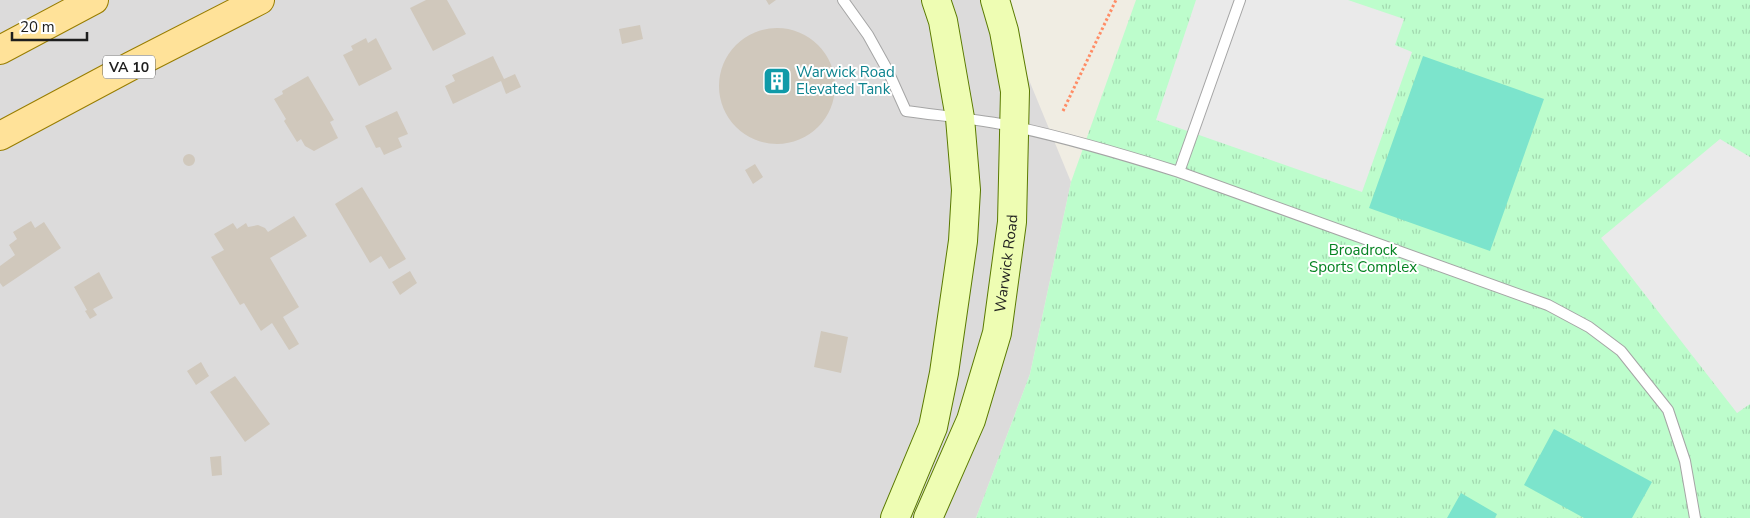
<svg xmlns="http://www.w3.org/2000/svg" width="1750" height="518" viewBox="0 0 1750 518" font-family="'Nunito Sans',sans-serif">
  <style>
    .residential { fill: #dcdbdb }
    .park { fill: url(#park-tufts) }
    .pitch { fill: #7ce4cc }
    .parking { fill: #eaeaea }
    .building { fill: #d0c8bc }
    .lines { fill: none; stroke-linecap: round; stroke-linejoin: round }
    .service-casing { stroke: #a5a5a5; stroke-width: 12 }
    .secondary-casing { stroke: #5a7a00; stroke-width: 30 }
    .primary-casing { stroke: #987d00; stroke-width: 30 }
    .path { stroke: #ff8c65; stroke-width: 3; stroke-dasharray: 2.5 2.5; stroke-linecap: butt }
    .service { stroke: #fff; stroke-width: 10 }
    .secondary { stroke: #eefdb3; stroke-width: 28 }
    .primary { stroke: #ffe299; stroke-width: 28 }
    .labels { text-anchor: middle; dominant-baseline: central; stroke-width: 4; stroke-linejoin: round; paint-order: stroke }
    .shield { fill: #fff; stroke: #626262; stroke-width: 1 }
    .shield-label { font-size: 14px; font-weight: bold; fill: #1e1e1e }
    .culture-label { font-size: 15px; fill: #0d838f; stroke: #fff; text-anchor: start }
    .park-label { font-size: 15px; fill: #058322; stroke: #fff }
    .street-label { font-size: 15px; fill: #1e1e1e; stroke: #fff }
  </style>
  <defs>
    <pattern id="park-tufts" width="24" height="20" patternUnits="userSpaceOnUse" patternTransform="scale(1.25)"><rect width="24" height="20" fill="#bdfdcc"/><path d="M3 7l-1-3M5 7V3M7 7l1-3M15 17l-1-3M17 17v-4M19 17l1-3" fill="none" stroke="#a2d8af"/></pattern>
  </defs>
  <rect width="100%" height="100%" fill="#f0ede3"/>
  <!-- residential -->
  <path class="residential" d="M0,0H996L1071,182L1030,374L976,518H0Z"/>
  <!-- park -->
  <path class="park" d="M1136,0H1750V518H976L1030,374L1071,182Z"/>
  <!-- pitch -->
  <path class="pitch" d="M1423,56L1544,99L1490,251L1369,208Z
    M1554,429L1652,482L1632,518H1584L1524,485Z
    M1461,493L1497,514L1495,518H1447Z"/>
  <!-- parking -->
  <path class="parking" d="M1196,0H1348L1404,19L1395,45L1412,52L1362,192L1156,120Z
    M1720,139L1750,157V404L1737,413L1601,238Z"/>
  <!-- building -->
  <path class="building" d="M426,0H447L466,34L433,51L410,8Z
    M766,0H776L769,5Z
    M640,25L643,39L622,44L619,29Z
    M719 86a58 58 0 1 1 116 0a58 58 0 1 1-116 0Z
    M366,38L368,43L376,38L392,69L359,86L343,55L353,50L351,46Z
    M493,56L504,79L515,74L521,87L506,94L501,81L453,104L445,86L455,81L452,75Z
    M308,76L334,120L330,122L338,138L314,151L305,146L301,139L297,142L284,121L286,119L274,99L283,94L282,91Z
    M397,111L408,134L398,138L402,147L384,155L380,147L376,148L365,126Z
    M183 160a6 6 0 1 1 12 0a6 6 0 1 1-12 0Z
    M755,164L763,177L753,184L745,170Z
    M362,187L406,259L389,269L381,256L370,263L335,204Z
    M294,216L307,236L270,258L299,307L283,317L299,344L289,350L272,323L261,331L244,303L240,305L211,257L224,250L214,234L233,223L237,229L246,223L248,227L258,225L265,228L268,232Z
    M31,221L35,228L44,222L61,248L3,287L0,283V266L15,255L9,245L17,239L13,232Z
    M410,271L417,283L400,295L392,282Z
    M99,272L113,298L93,309L97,315L90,319L85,311L87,310L74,287Z
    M821,331L848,337L841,373L814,367Z
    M201,362L209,376L196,385L187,371Z
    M235,376L270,424L245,442L210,392Z
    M221,456L222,475L212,476L210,457Z"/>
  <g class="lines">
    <defs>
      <path id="service" d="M843,0L868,35L888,71L906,111C942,116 980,119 1016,127C1072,139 1125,155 1179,172L1548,305L1589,327L1621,351L1668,410L1685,461L1695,518
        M1179,172L1240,0"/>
      <g id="secondary">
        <path d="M895,518L933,427L944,373L963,241L966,190L960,118L943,21L936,0"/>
        <path id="s1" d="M928,518L971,420L997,333L1012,222L1015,91L1004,31L995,0"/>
      </g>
      <path id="primary" d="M0,50L94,0
        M0,136L131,66L260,0"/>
    </defs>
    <!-- service casing -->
    <use href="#service" class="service-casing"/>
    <!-- secondary casing -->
    <use href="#secondary" class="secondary-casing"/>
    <!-- primary casing -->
    <use href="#primary" class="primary-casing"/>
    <!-- path -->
    <path class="path" d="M1063,111L1116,0"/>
    <!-- service -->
    <use href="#service" class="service"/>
    <!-- secondary -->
    <use href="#secondary" class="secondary"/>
    <!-- primary -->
    <use href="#primary" class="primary"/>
  </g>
  <!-- icons -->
  <defs>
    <symbol id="building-square" viewBox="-11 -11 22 22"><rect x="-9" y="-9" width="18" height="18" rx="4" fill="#0f9aa8" stroke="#fff"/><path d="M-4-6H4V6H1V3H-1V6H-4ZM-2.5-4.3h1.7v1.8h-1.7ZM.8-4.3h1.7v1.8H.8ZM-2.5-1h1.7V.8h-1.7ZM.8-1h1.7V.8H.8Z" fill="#fff"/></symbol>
  </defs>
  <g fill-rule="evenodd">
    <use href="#building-square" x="761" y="65" width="32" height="32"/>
  </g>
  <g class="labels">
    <!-- shield labels -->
    <rect class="shield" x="103" y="55.5" width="52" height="23" rx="4"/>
    <g class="shield-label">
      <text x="129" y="67">VA 10</text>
    </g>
    <!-- culture labels -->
    <g class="culture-label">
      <text x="796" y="72">Warwick Road<tspan x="796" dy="17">Elevated Tank</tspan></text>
    </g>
    <!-- park labels -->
    <g class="park-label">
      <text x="1363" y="250">Broadrock<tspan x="1363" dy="17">Sports Complex</tspan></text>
    </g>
    <!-- street labels -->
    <g class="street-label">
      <text stroke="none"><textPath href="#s1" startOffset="268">Warwick Road</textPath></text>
    </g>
  </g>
  <!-- scale -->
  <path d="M12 32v8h75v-8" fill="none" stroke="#1e1e1e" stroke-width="2.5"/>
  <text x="20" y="32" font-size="15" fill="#1e1e1e" stroke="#ffffff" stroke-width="4" paint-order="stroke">20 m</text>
</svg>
